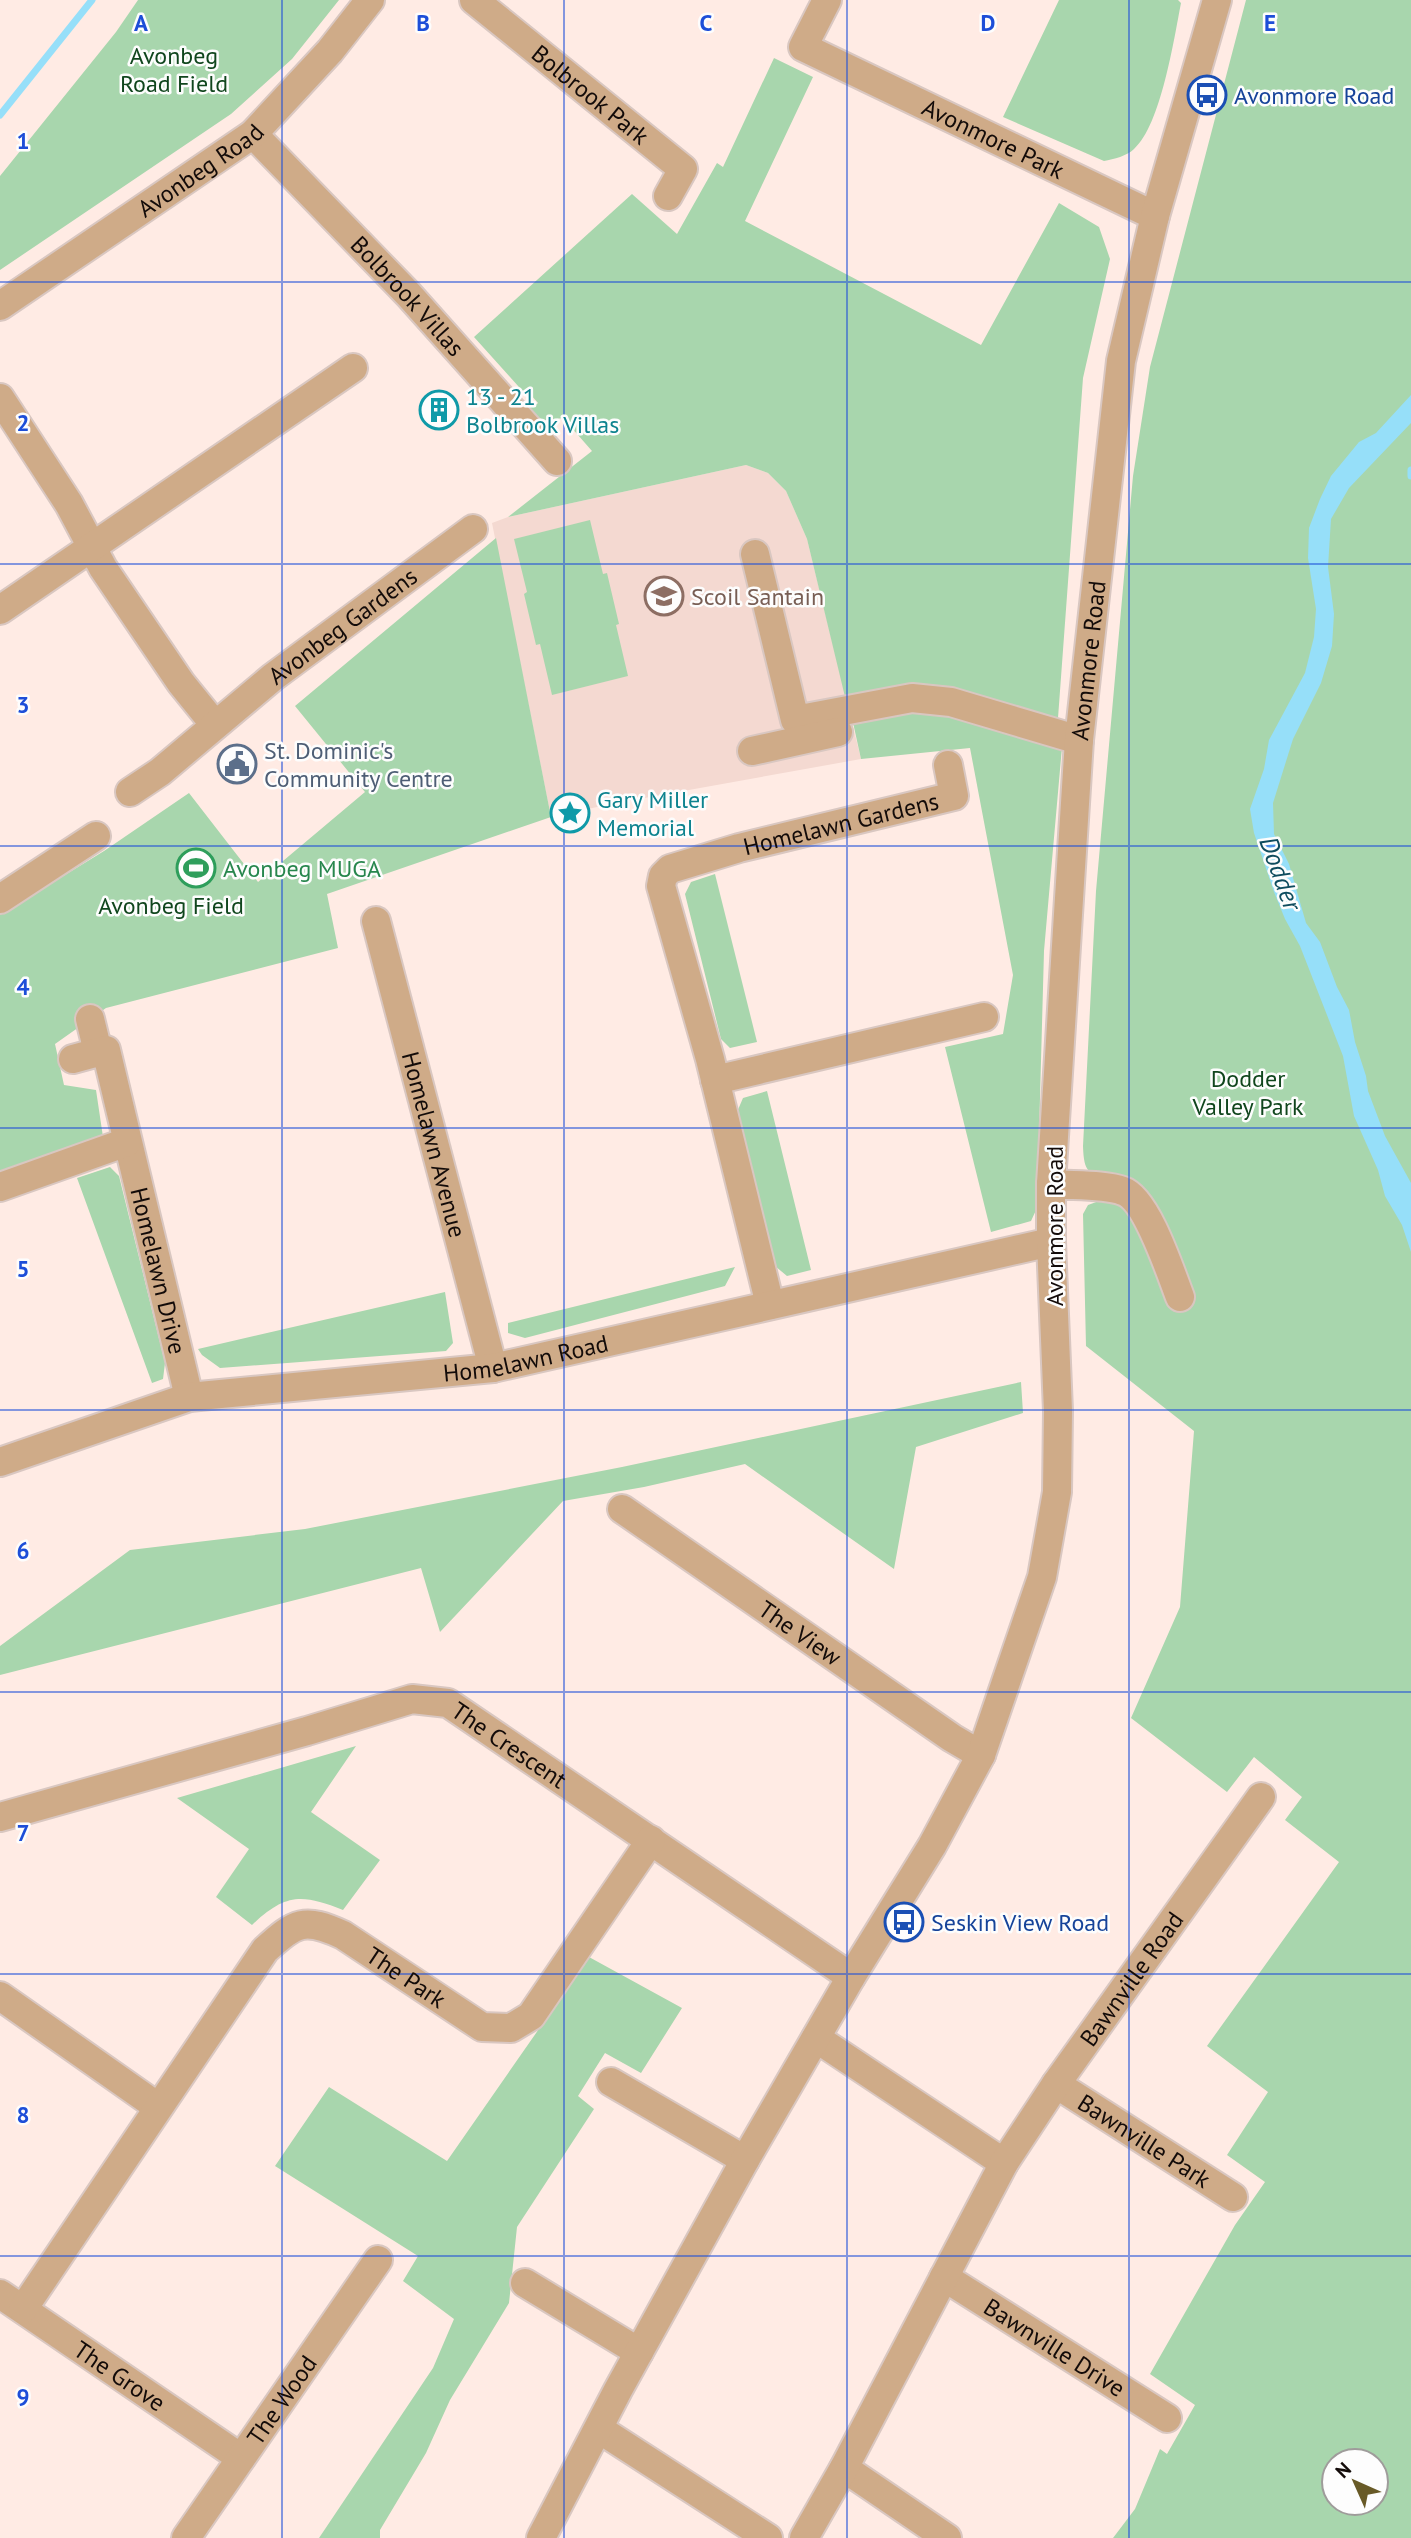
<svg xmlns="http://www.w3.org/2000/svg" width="1411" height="2538" viewBox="0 0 1411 2538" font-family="'PT Sans',sans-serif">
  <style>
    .built { fill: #f4d9d1 }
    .green { fill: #a8d6ad; fill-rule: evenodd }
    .water { fill: #96dff9 }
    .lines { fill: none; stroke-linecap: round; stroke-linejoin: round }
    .stream { stroke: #96dff9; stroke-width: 7 }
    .minor-casing { stroke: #d9c7c1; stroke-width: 32 }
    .minor { stroke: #cfab88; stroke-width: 28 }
    .grid { fill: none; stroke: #1d4ed8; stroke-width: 2; stroke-opacity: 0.55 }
    .labels { text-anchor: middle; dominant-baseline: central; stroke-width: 5; stroke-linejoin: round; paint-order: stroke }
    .park-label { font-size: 24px; fill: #10461d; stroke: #fdfdfd }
    .street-label { font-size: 24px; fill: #130b09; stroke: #fdfdfd }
    .transit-label { font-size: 24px; fill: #164399; stroke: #fdfdfd; text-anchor: start }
    .culture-label { font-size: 24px; fill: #0d838f; stroke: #fdfdfd; text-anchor: start }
    .education-label { font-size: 24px; fill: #785e54; stroke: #fdfdfd; text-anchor: start }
    .service-label { font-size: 24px; fill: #4e5e75; stroke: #fdfdfd; text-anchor: start }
    .leisure-label { font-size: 24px; fill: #27864d; stroke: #fdfdfd; text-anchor: start }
    .water-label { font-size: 26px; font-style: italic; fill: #0f4d5f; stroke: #fdfdfd }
    .grid-label { font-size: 23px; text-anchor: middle; font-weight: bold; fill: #1d4ed8; stroke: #fdfdfd; stroke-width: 5; stroke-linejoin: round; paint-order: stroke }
  </style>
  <rect width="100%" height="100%" fill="#ffebe4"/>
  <!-- built -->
  <path class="built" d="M746,465L768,473L786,491L807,539L861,759L611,804L551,817L492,523L508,517Z"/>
  <!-- green -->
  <path class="green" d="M138,0H339L292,59L231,114L0,270V176L116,32Z
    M1059,0H1178L1181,3C1174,39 1161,125 1134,149C1127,156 1114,159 1104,161L1003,117Z
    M1246,0H1411V2538H1113L1135,2509L1160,2449L1167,2454L1195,2405L1150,2374L1235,2225L1265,2182L1227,2155L1268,2092L1207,2046L1339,1862L1285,1820L1302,1797L1254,1757L1227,1792L1131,1718L1180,1607L1194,1431L1086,1346L1083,1214L1088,1205L1099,1201L1108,1202L1112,1182C1088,1172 1084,1174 1083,1146L1096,891L1133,476L1150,367ZM1334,2461H1376V2503H1334Z
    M774,58L813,77L745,221L981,345L1059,203L1099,227L1110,259L1083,378L1058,718L941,694L846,701L807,539L786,491L768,473L746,465L508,517L592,451L563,418L541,421L524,410L531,403L534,406L538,403L530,394L527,396L474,337L632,194L677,234L717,163L723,167Z
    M590,520L603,574L607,573L619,624L616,625L628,676L552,695L540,644L536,645L524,594L527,592L514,539Z
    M496,538L551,817L327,894L338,948L106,1008L55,1044L64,1085L96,1090L103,1137L0,1172V915L104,851L189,793L258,882L365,792L295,706Z
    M929,706L1062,747L1044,951L1037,1208L1031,1221L991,1232L945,1047L1003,1034L1013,975L970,748L861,759L852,718Z
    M715,874L757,1042L730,1048L721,1039L685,894L691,882Z
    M767,1091L811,1270L787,1276L775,1266L737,1112L743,1098Z
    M110,1167L119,1176L165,1363L163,1379L152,1383L77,1178Z
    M735,1267L725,1286L525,1338L508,1333V1323Z
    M445,1292L453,1343L446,1351L220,1368L202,1355L198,1349Z
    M1021,1382L1023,1413L916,1447L894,1569L745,1464L644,1487L563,1501L440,1632L421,1568L0,1675V1646L130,1550L305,1529L622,1467Z
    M356,1746L311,1812L380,1860L343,1910C302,1894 286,1893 252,1925L216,1897L249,1849L177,1798Z
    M589,1957L682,2008L641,2073L605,2053L578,2096L594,2109L517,2227L509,2303L450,2400L426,2453L380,2530V2538H319L433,2368L454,2319L403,2281L418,2256L275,2166L329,2087L447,2161Z"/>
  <!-- water -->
  <path class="water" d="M1411,395V423L1349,488L1331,519L1328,567L1334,614L1332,646L1321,683L1293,739L1273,803L1274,834L1289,864L1306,923L1320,942L1337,987L1349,1010L1355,1042L1366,1076L1368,1091L1385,1136L1411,1183V1252L1402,1225L1385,1196L1378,1170L1354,1116L1343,1056L1300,946L1285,919L1274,892L1254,833L1250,809L1264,769L1269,740L1305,673L1314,637L1316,609L1308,558L1309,528L1320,499L1331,476L1359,442L1376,433Z"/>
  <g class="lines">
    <!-- stream -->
    <path class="stream" d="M0,115L92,0
      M1411,470V476"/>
    <defs>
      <g id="minor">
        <path id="s1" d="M474,0L683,169L668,196"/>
        <path id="s2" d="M827,0L803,47L1155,216"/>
        <path id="s3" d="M253,134L409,295L557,461"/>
        <path id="s4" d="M0,306L253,134L330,51L370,0"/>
        <path d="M0,398L69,504L103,568L181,683L215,725"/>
        <path d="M755,554L795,720L912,698L951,702L1079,740"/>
        <path d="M0,610L353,368"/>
        <path d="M752,751L838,732"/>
        <path id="s5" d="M130,792L160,772L273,677L473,529"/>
        <path d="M0,899L96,836"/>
        <path id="s6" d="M376,921L493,1368"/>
        <path d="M90,1019L98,1052"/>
        <path id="s7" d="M73,1059L106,1050L189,1397"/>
        <path d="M715,1080L984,1017"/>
        <path d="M1051,1184C1072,1186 1104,1184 1123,1191C1147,1199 1171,1274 1180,1297"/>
        <path d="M0,1187L127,1142"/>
        <path id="s8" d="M770,1305L710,1059L661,886L663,876L670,869L739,848L954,796L948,765"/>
        <path id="s9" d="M0,1462L189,1397L493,1368L1051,1242"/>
        <path id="s10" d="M622,1509L952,1738L981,1755"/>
        <path id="s11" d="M0,1817L307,1731L412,1699L448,1703L851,1977"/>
        <path d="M0,1996L158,2107"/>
        <path d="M816,2038L1004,2163"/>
        <path d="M611,2082L745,2160"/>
        <path id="s12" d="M1056,2084L1233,2197"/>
        <path id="s13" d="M944,2277L1167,2418"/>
        <path d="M525,2283L639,2352"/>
        <path id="s14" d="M0,2294L241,2458"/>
        <path id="s15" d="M23,2309L265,1950C296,1922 304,1917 343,1935L482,2027L511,2028L531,2016L651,1840"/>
        <path d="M599,2429L768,2538"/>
        <path d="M844,2468L947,2538"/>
        <path id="s16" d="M186,2538L378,2260"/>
        <path id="s17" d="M541,2538L618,2390L745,2160L851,1977L932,1846L981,1755L1042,1577L1057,1492L1058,1411L1051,1242V1184L1079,740L1121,361L1155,216L1217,0"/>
        <path id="s18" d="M804,2538L844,2468L1004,2163L1056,2084L1261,1797"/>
      </g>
    </defs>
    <!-- minor casing -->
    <use href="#minor" class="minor-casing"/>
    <!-- minor -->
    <use href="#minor" class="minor"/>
  </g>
  <!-- grid -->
  <path class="grid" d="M282,0V2538M564,0V2538M847,0V2538M1129,0V2538M0,282H1411M0,564H1411M0,846H1411M0,1128H1411M0,1410H1411M0,1692H1411M0,1974H1411M0,2256H1411"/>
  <!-- icons -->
  <defs>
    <symbol id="bus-ring" viewBox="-11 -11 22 22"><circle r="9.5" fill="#fdfdfd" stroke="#1a4fb4" stroke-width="1.5"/><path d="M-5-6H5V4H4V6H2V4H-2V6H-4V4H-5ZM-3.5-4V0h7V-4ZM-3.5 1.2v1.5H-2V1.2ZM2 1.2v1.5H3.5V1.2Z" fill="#1a4fb4"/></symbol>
    <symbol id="building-ring" viewBox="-11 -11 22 22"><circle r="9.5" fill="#fdfdfd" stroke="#0f9aa8" stroke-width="1.5"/><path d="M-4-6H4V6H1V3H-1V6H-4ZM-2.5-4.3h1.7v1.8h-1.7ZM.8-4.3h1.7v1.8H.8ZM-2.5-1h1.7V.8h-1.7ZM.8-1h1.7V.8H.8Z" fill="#0f9aa8"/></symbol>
    <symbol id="school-ring" viewBox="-11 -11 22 22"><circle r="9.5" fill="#fdfdfd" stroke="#8d6e63" stroke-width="1.5"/><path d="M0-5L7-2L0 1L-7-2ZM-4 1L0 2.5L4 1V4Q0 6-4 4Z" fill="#8d6e63"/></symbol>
    <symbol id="civic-ring" viewBox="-11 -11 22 22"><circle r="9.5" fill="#fdfdfd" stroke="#5c6f8a" stroke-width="1.5"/><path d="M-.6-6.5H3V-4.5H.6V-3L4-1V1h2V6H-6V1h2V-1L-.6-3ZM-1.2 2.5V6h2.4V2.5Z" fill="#5c6f8a"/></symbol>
    <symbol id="sight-ring" viewBox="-11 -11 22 22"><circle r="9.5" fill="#fdfdfd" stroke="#0f9aa8" stroke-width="1.5"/><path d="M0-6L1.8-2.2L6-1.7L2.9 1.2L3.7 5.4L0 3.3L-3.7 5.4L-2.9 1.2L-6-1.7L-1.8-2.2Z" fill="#0f9aa8"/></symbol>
    <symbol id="stadium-ring" viewBox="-11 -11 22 22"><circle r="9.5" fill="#fdfdfd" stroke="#2e9e5b" stroke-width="1.5"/><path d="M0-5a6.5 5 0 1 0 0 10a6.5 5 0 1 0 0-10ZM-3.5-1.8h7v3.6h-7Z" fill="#2e9e5b"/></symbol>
  </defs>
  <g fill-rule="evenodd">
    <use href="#bus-ring" x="1185" y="73" width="44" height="44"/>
    <use href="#building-ring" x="417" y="388" width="44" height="44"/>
    <use href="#school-ring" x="642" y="574" width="44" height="44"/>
    <use href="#civic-ring" x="215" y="742" width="44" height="44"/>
    <use href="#sight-ring" x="548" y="791" width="44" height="44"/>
    <use href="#stadium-ring" x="174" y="846" width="44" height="44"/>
    <use href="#bus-ring" x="882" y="1900" width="44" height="44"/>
  </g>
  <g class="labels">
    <!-- park labels -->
    <g class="park-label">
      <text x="174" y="55">Avonbeg<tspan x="174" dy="28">Road Field</tspan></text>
      <text x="171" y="905">Avonbeg Field</text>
      <text x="1248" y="1078">Dodder<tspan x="1248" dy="28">Valley Park</tspan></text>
    </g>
    <!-- street labels -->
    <g class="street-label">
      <text stroke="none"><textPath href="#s1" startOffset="150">Bolbrook Park</textPath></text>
      <text stroke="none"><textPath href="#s2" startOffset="264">Avonmore Park</textPath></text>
      <text stroke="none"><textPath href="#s4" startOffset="242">Avonbeg Road</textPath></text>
      <text stroke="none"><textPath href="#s3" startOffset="224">Bolbrook Villas</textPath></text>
      <text stroke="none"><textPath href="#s5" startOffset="270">Avonbeg Gardens</textPath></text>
      <text stroke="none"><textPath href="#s17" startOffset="2006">Avonmore Road</textPath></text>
      <text stroke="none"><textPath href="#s8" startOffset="630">Homelawn Gardens</textPath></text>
      <text stroke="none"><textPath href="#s6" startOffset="231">Homelawn Avenue</textPath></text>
      <text transform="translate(1054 1226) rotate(-90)">Avonmore Road</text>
      <text stroke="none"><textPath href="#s7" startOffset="261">Homelawn Drive</textPath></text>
      <text stroke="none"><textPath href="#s9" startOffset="539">Homelawn Road</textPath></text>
      <text stroke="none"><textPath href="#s10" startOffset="217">The View</textPath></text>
      <text stroke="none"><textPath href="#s11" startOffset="539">The Crescent</textPath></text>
      <text stroke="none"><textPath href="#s15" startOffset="597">The Park</textPath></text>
      <text stroke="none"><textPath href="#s18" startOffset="649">Bawnville Road</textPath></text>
      <text stroke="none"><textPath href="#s12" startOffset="105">Bawnville Park</textPath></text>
      <text stroke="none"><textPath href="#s13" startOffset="131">Bawnville Drive</textPath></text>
      <text stroke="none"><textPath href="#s14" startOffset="145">The Grove</textPath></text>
      <text stroke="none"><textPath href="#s16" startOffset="168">The Wood</textPath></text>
    </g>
    <!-- transit labels -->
    <g class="transit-label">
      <text x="1234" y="95">Avonmore Road</text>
      <text x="931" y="1922">Seskin View Road</text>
    </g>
    <!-- culture labels -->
    <g class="culture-label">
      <text x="466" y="396">13 - 21<tspan x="466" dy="28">Bolbrook Villas</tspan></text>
      <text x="597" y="799">Gary Miller<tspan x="597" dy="28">Memorial</tspan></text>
    </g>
    <!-- education labels -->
    <g class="education-label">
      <text x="691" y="596">Scoil Santain</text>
    </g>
    <!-- service labels -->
    <g class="service-label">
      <text x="264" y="750">St. Dominic's<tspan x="264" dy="28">Community Centre</tspan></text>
    </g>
    <!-- leisure labels -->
    <g class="leisure-label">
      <text x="223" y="868">Avonbeg MUGA</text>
    </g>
    <!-- water labels -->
    <g class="water-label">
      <text transform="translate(1281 873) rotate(70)">Dodder</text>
    </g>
  </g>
  <g class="grid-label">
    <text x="141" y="31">A</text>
    <text x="423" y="31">B</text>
    <text x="706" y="31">C</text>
    <text x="988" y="31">D</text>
    <text x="1270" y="31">E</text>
    <text x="23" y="149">1</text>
    <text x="23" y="431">2</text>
    <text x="23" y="713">3</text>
    <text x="23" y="995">4</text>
    <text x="23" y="1277">5</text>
    <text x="23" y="1559">6</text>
    <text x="23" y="1841">7</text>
    <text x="23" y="2123">8</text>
    <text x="23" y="2405">9</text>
  </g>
  <!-- north arrow -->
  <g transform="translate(1355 2482) rotate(315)"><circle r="33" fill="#fdfdfd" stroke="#9f9c9b" stroke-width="2"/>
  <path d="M0-5L12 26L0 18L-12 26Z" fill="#685a27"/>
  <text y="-10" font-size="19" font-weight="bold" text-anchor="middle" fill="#130b09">N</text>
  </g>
</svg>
